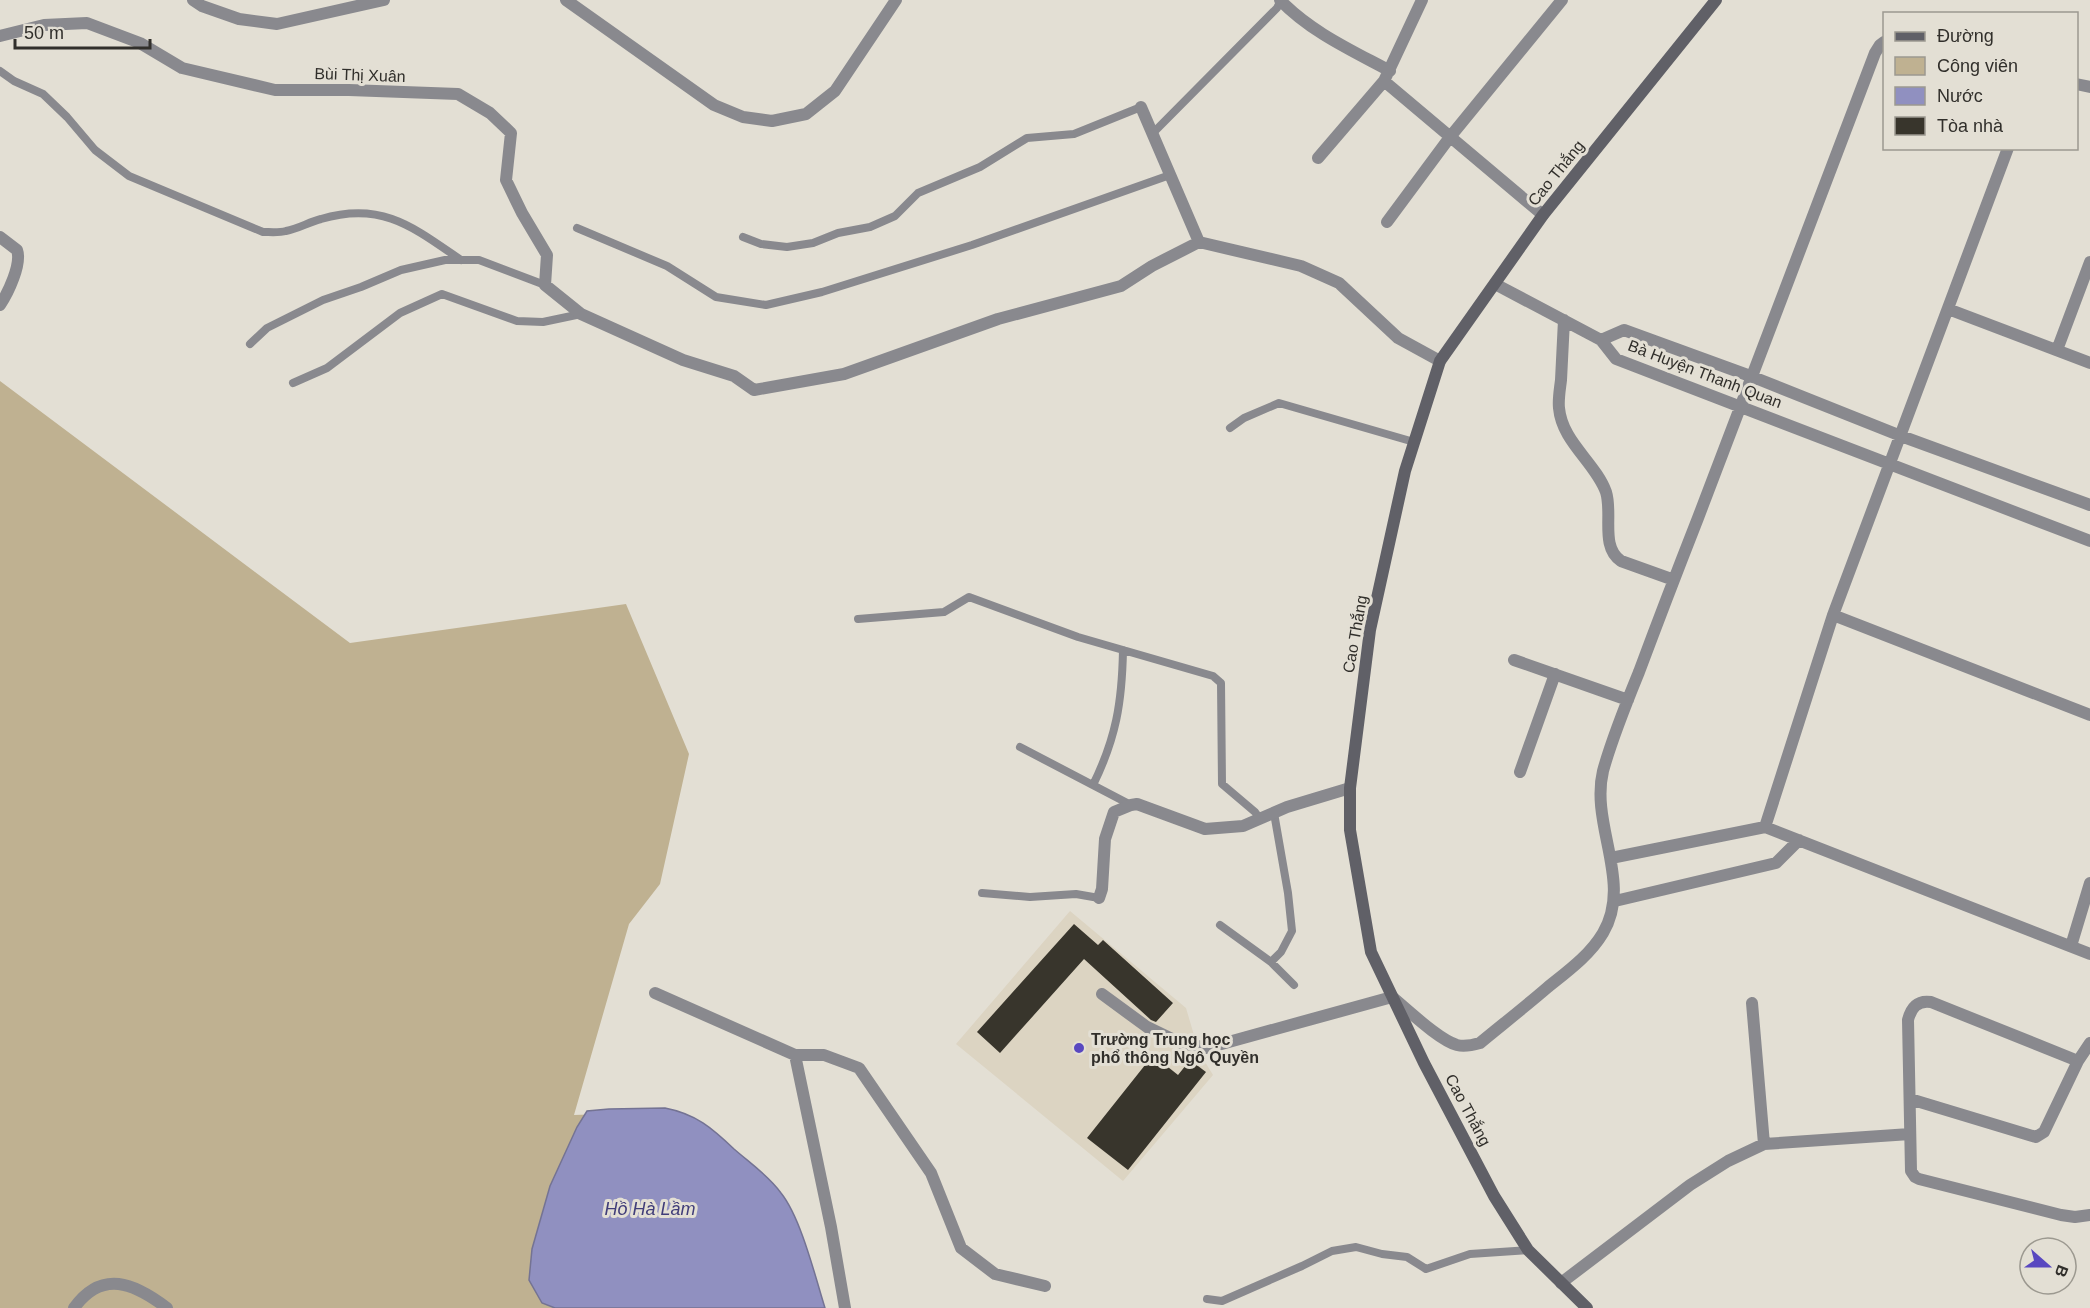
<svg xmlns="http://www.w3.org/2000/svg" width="2090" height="1308" viewBox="0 0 2090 1308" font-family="Helvetica,sans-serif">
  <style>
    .built { fill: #dcd4c2 }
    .green { fill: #bfb191 }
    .water { fill: #9090c0; stroke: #747393; stroke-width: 1.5 }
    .building { fill: #38352c }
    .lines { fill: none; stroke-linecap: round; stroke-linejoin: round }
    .lane { stroke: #89898e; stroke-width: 8 }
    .street { stroke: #89898e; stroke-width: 12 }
    .secondary { stroke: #606067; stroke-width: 12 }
    .poi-dot { fill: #5948c0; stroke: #e3dfd4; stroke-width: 2 }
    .labels { text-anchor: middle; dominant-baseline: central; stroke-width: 6; stroke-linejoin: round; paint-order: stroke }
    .street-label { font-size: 16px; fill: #312f2b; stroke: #e3dfd4 }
    .poi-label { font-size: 16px; font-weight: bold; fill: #312f2b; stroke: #e3dfd4; text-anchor: start }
    .water-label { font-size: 18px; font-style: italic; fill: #403d79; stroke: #e3dfd4 }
  </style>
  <rect width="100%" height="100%" fill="#e3dfd4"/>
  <!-- built -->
  <path class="built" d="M1070,911L1186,1008L1199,1052L1213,1075L1123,1181L956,1044Z"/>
  <!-- green -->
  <path class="green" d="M0,381L350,643L626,604L689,754L660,884L629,924L574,1115L664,1112L816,1308H0Z"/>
  <!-- water -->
  <path class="water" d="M665,1108C696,1114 712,1128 734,1149C750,1163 769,1176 781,1193C801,1218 815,1276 825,1308H555L542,1303L529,1280L532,1249L550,1186L577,1127L587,1111L609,1109Z"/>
  <!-- building -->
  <path class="building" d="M1074,924L1098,945L1103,940L1173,1003L1156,1022L1151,1020L1084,959L1000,1053L977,1032Z
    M1153,1055L1178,1075L1190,1060L1206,1072L1128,1170L1087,1138Z"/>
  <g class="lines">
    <!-- lane -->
    <path class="lane" d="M0,71L14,81L43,94L67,117L95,150L129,176L263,232C270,232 279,233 286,231C298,229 309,222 321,219C382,201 413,227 461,260
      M1153,133L1277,8L1281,0
      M577,228L667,266L716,297L766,305L822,292L972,245L1170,175
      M743,237L761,244L787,247L813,243L838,233L870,227L895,216L918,193L980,167L1027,138L1074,134L1141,107
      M250,344L267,328L323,300L361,287L401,270L445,260H479L545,285
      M293,383L327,368L400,313L442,294L517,321L543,322L581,314
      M1230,428L1244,418L1279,403L1414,442
      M858,619L944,612L969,597L1078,637L1213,676L1221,683L1222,784L1255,812L1260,819
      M1020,747L1131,805
      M1093,785C1116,738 1122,703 1123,650
      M982,893L1030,897L1076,894L1099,898
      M1220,925L1271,962L1294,985
      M1271,962L1281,952L1292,931L1288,893L1274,813
      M1207,1299L1222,1301L1302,1266L1332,1251L1356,1247L1382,1254L1407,1257L1426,1269L1470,1254L1528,1250"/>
    <!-- street -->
    <path class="street" d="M193,0L202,6L239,19L277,24L384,0
      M566,0L714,105L743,117L772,121L806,114L835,91L896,0
      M1280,0C1311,32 1351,50 1390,71
      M0,36L44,25L87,23L140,43L182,68L275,90H349L458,94L490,113L511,133L506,180L522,213L547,255L545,285L581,314L683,360L734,376L754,390L844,374L998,319L1121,286L1152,266L1199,242L1301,266L1339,283L1398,338L1440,361
      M1384,81L1543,215
      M2076,84L2090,87
      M1141,107L1199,242
      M1318,158L1384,81L1422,0
      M1387,222L1450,137L1562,0
      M0,237L17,250C22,264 8,293 0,305
      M1495,284L1601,340L1616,359L2090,541
      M1948,309L2090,363
      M1564,320C1563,340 1562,360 1561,380C1560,389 1558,399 1559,408C1562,442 1595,462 1606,492C1613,514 1600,547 1621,561L1674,580
      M1601,340L1624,330L1753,377L1901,436L2090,505
      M2057,350L2090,262
      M1833,615L2090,715
      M1514,660L1628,700
      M1520,772L1555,674
      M1765,827L2090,954
      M1611,858L1765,827L1833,615L2008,148
      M1099,898L1102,889L1105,839L1114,812L1131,805L1137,804L1205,829L1243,826L1287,807L1350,788
      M1615,901L1776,863L1799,840
      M2071,946L2090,883
      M655,993L795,1055H824L859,1068L931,1173L961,1248L995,1274L1045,1286
      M1102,994L1147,1027L1178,1042L1207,1048L1392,997C1408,1010 1439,1040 1457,1045C1465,1047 1473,1045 1480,1043C1503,1024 1526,1006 1548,987C1568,971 1590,955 1603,933C1633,882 1590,825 1603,771C1612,738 1626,704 1639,672C1658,621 1678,569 1698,518C1758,363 1817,208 1875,53L1880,45L1884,42
      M1752,1003L1764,1144
      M795,1055L831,1227L845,1308
      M2078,1061L1931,1002C1917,1000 1911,1008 1908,1020L1911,1171L1915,1177L1919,1179L2061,1215L2075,1217L2090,1215
      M1910,1099L2036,1137L2044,1132L2078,1061L2090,1043
      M1561,1283L1690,1185L1728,1161L1764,1144L1910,1134
      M74,1308C102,1269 134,1283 167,1308"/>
    <!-- secondary -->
    <path class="secondary" d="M1587,1308L1528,1250L1494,1196L1424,1063L1371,952L1350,830V788L1370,630L1405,471L1440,361L1543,215L1716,0"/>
  </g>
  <!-- markers -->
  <circle class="poi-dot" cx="1079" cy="1048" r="6"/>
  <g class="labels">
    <!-- street labels -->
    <g class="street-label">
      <text transform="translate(360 75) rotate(2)">Bùi Thị Xuân</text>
      <text transform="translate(1556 173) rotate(-51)">Cao Thắng</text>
      <text transform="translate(1705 374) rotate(21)">Bà Huyện Thanh Quan</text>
      <text transform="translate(1355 634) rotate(-80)">Cao Thắng</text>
      <text transform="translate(1468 1110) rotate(62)">Cao Thắng</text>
    </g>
    <!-- poi labels -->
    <g class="poi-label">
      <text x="1091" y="1039">Trường Trung học<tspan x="1091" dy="18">phổ thông Ngô Quyền</tspan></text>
    </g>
    <!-- water labels -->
    <g class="water-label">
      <text x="650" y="1209">Hồ Hà Lầm</text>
    </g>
  </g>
  <!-- legend -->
  <rect x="1883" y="12" width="195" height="138" fill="#e3dfd4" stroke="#9c9990" stroke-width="1.5"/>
  <rect x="1895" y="32" width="30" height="9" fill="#606067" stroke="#9c9990" stroke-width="1.5"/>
  <text x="1937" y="42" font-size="18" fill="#312f2b">Đường</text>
  <rect x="1895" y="57" width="30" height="18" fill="#bfb191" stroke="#9c9990" stroke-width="1.5"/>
  <text x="1937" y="72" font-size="18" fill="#312f2b">Công viên</text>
  <rect x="1895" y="87" width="30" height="18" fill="#9090c0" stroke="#9c9990" stroke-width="1.5"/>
  <text x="1937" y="102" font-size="18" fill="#312f2b">Nước</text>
  <rect x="1895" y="117" width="30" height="18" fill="#38352c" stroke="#9c9990" stroke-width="1.5"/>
  <text x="1937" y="132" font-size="18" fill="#312f2b">Tòa nhà</text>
  <!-- north arrow -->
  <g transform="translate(2048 1266) rotate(111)"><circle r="28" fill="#e3dfd4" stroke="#9c9990" stroke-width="1.5"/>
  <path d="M0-4.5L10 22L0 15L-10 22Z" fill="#5948c0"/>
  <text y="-9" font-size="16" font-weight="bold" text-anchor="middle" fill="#312f2b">B</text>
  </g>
  <!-- scale -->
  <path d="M15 39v9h135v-9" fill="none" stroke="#312f2b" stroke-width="3"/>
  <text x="24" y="39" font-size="18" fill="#312f2b" stroke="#e3dfd4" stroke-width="4.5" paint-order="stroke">50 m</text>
</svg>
